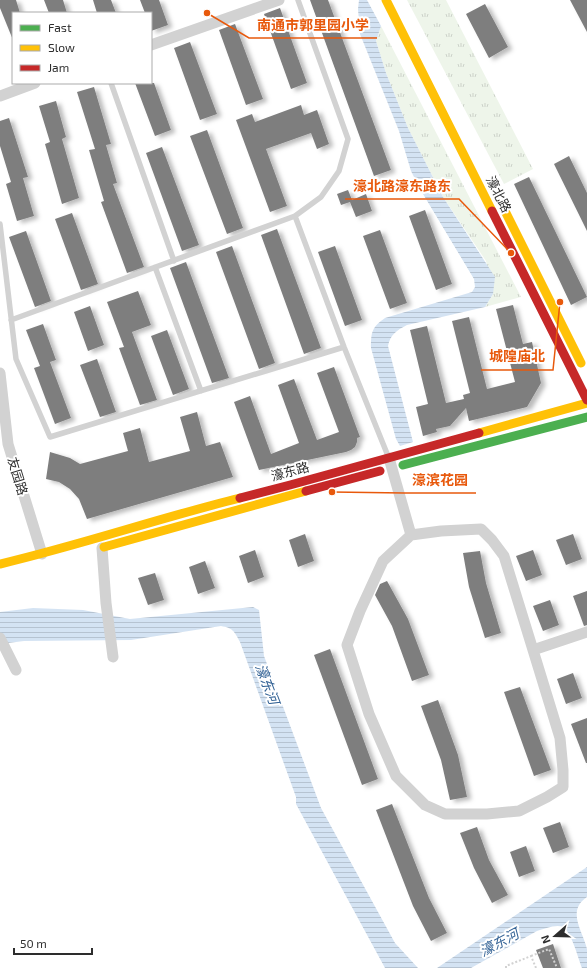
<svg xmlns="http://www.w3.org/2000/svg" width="587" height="968" viewBox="0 0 587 968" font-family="'Exo 2','Noto Sans SC',sans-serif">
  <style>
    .grass { fill: url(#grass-tufts) }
    .water { fill: url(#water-rules) }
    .building { fill: #7e7e7e; filter: url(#shadow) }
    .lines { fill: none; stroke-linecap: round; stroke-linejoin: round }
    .path { stroke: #d2d2d2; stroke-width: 2; stroke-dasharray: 2 2; stroke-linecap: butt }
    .lane { stroke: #d2d2d2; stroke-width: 5.5 }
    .street { stroke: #d2d2d2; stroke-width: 11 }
    .fast { stroke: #4caf50; stroke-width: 9 }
    .slow { stroke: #ffc107; stroke-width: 9 }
    .jam { stroke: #c62828; stroke-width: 9 }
    .labels { text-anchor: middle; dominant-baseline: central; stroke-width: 4; stroke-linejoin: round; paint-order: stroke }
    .street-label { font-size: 13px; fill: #2d2d2d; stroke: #fff }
    .water-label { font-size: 14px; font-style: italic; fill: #346396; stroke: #fff }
    .leader { fill: none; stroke: #e8590c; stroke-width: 1.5 }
    .callout-dot { fill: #e8590c; stroke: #fff; stroke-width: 1.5 }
    .callout-label { font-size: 14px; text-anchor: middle; font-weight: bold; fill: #e8590c; stroke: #fff; stroke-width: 4; stroke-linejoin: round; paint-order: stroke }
  </style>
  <defs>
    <pattern id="grass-tufts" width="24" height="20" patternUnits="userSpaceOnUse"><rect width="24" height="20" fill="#eef5ea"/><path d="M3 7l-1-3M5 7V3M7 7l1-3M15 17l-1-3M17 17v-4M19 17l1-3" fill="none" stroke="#ccd2c9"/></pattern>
    <pattern id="water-rules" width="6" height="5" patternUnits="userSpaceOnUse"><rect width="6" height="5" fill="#d4e3f3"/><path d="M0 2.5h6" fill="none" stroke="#b6c3d1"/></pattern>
    <filter id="shadow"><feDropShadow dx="4.5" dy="2.5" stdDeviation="2" flood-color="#0004"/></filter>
  </defs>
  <rect width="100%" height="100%" fill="#fff"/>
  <!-- grass -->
  <path class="grass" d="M407,0H446L533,169L504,184Z
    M381,26L521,297L485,307L493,294L486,261L443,197L408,128L386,73L376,41Z"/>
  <!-- water -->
  <path class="water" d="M359,0H367L381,26L376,41L386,73L408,128L443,197L495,277L493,294L485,307L407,325C397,330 390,335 388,346L413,442L400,446L396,439L371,348C371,332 372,327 385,318L472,292L475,287L474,279L420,189L411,171L399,131L360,34L358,9Z
    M253,607L259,610L264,656L321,808L395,943L418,968H385L296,804V797L240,642C234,631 233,628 221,626L131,640L24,641L0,644V612L33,608L83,610L130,619Z
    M587,867V897C566,911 583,931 587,949C587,955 587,962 587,968H582C578,958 572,933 563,927C556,924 544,929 537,931L471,968H437Z"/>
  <!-- building -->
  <path class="building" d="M0,0H16L20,13H13V40L0,8Z
    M44,0H63L67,13H49Z
    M93,0H111L116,13H97Z
    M140,0H159L168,25L151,31V13H145Z
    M310,0H328L391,170L374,176Z
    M570,0H587V32Z
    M485,4L508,47L489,58L466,14Z
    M280,8L307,83L291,89L264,14Z
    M235,24L263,99L246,105L219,30Z
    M190,42L217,114L200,120L174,48Z
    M135,83H154L171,130L155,136Z
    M94,87L111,144L106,145L117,183L113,184L144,267L127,273L101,202L104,201L89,150L95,149L77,92Z
    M56,101L66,137L62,139L79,198L62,204L45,144L50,142L39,106Z
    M301,105L304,115L317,110L329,144L317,149L311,133L266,149L287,206L270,212L236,120L252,114L255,122Z
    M9,118L28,177L23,178L34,216L17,221L6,184L11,182L0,146V121Z
    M207,130L243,228L227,234L190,136Z
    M162,147L199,245L182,251L146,153Z
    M569,156L587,193V231L554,164Z
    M529,177L587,297L571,305L514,184Z
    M348,190L352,200L366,194L372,211L356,217L350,202L341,205L337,194Z
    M425,210L452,284L436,290L409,216Z
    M72,213L98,284L81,290L55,219Z
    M277,229L321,348L304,354L261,235Z
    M380,230L407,303L390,309L363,236Z
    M26,231L51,301L35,307L9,237Z
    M232,246L275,363L259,369L216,252Z
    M335,246L362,320L345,326L318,252Z
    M186,262L229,378L212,383L170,268Z
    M138,291L151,325L132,332L157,400L140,405L119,348L124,347L107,302Z
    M513,305L523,344L532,342L541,383L527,407L469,421L466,408L450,426L436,429L437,432L423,436L416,407L428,404L410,330L427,326L446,403L464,399L463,395L470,393L452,321L469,317L487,389L515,382L496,309Z
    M90,306L104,345L88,351L74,312Z
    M43,324L56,360L50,362L71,418L55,424L34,368L40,366L26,330Z
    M167,330L189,389L173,395L151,336Z
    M97,359L116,412L100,417L80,365Z
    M334,367L360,437L357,438V442L355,447L351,450L346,452L259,470L234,402L250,396L271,454L299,443L278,385L294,379L317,440L339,432L317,373Z
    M197,412L206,446L220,442L233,477L87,519L79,499L70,489L59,482L46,479L50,452L70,458L80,464L128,451L123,433L140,428L149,462L190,451L180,417Z
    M305,534L314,561L298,567L289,540Z
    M573,534L582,559L566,565L556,540Z
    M255,550L264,577L248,583L239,556Z
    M533,550L542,575L526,581L516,556Z
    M480,551L486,583L501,633L485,638L469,587L463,553Z
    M205,561L215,588L198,594L189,567Z
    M155,573L164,600L148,605L138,578Z
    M387,581L408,619L429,675L412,681L392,626L375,595L380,584Z
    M587,591V625L584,626L573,596Z
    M550,600L559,625L543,631L533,606Z
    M330,649L378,779L362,785L314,655Z
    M573,673L582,698L566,704L557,679Z
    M520,687L551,770L534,776L504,692Z
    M438,700L458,755L467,797L450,800L441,760L421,706Z
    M587,718V763H586L571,724Z
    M392,804L429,898L447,933L431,941L413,906L376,810Z
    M560,822L569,847L553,853L543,828Z
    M477,827L489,860L508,895L492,903L474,868L460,833Z
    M526,846L535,871L519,877L510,852Z
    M553,944L561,968H543L536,950Z"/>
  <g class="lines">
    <!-- path -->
    <path class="path" d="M531,956L549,949L557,968
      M506,968V966L531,956L536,968"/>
    <!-- lane -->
    <path class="lane" d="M111,83L174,261
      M295,216L344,347L388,456
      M0,224L16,359L50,437L344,347
      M155,267L201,391
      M11,320L295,216L321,197L339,171L348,139L298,0"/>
    <!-- street -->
    <path class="street" d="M151,45L279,0
      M0,96L35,83
      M0,373L8,444L42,554
      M389,458L411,535L383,561L360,611L347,645L369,714L396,776L425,805L445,814H487L519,811L547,797L563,787V770L560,738L533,650
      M411,535L441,531L481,529L492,540L504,556L533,650L587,632
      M102,548L106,603L113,657
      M0,638L16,670"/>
    <!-- fast -->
    <path class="fast" d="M403,465L587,417"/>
    <!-- slow -->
    <path class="slow" d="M386,0L492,211
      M504,209L581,363
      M479,433L587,403
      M104,547L306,491
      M0,564C81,545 159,518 240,498"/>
    <!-- jam -->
    <path class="jam" d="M492,211L587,400
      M306,491L380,471
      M240,498L290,485L479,433"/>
  </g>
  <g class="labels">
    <!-- street labels -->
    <g class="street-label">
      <text transform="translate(499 194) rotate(63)">濠北路</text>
      <text transform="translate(290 471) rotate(-15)">濠东路</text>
      <text transform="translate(18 476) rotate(73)">友园路</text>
    </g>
    <!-- water labels -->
    <g class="water-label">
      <text transform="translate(268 684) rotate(69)">濠东河</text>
      <text transform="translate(499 942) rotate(-28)">濠东河</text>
    </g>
  </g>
  <!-- callouts -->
  <path class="leader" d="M207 13L249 38H377M511 253L459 199H345M560 302L553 370H481M332 492L404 493H476"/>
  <g class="callout-dot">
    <circle cx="207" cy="13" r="4"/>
    <circle cx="511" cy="253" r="4"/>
    <circle cx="560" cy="302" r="4"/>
    <circle cx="332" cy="492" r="4"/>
  </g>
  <g class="callout-label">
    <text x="313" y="30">南通市郭里园小学</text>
    <text x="402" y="191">濠北路濠东路东</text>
    <text x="517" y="361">城隍庙北</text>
    <text x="440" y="485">濠滨花园</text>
  </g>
  <!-- legend -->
  <rect x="12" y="12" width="140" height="72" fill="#ffffff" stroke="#ababab"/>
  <rect x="20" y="25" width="20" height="6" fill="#4caf50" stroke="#ababab"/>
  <text x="48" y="32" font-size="12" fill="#2d2d2d">Fast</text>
  <rect x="20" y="45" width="20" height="6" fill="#ffc107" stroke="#ababab"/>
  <text x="48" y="52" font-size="12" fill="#2d2d2d">Slow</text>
  <rect x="20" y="65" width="20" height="6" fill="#c62828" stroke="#ababab"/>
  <text x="48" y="72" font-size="12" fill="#2d2d2d">Jam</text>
  <!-- north arrow -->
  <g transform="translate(555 936) rotate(250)" stroke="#ffffff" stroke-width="3" paint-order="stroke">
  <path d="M0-3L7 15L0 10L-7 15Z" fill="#2d2d2d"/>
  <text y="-6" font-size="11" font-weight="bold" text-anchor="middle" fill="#2d2d2d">N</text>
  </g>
  <!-- scale -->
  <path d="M14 948v6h78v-6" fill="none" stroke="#2d2d2d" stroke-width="2"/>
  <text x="20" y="948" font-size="12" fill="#2d2d2d" stroke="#ffffff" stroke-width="3" paint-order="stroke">50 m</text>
</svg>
